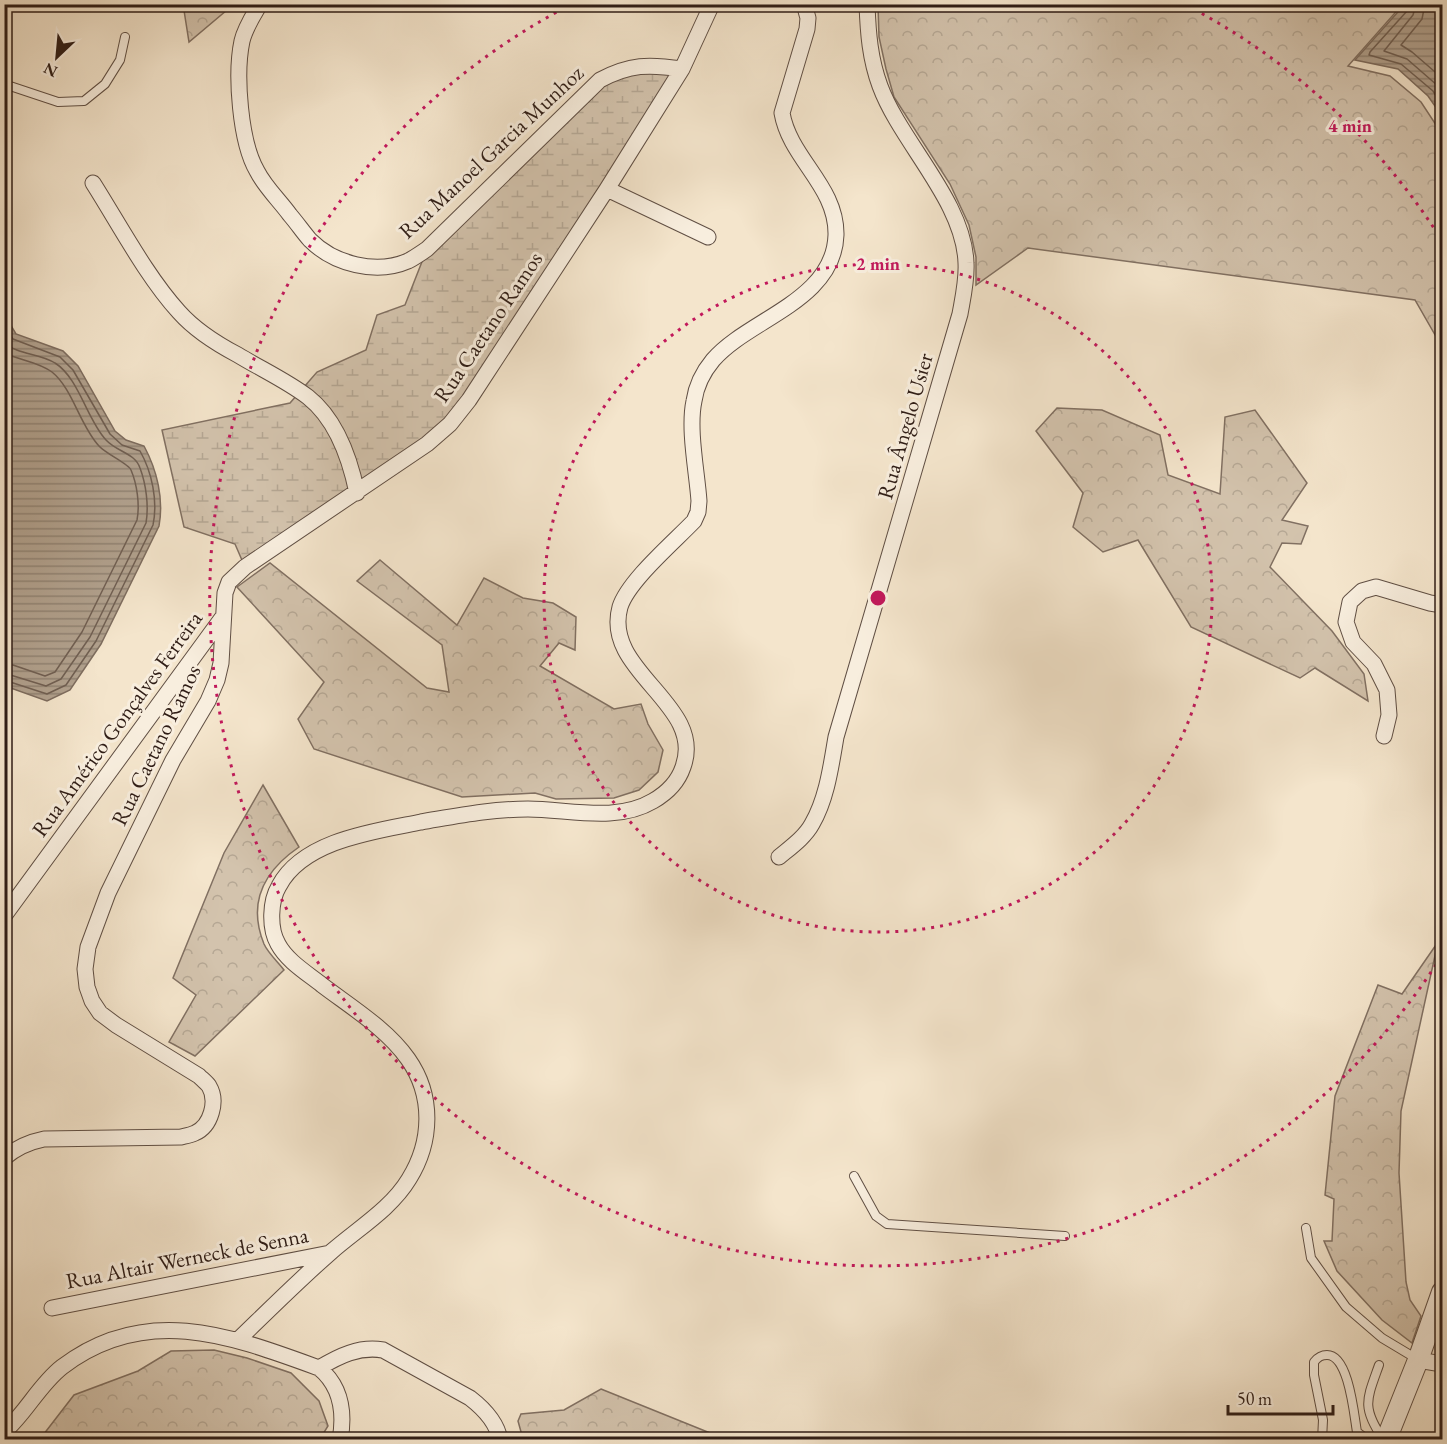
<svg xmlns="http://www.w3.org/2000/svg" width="1447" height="1444" viewBox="0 0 1447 1444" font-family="'EB Garamond',serif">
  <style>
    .forest { fill: url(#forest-crowns); stroke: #817062; stroke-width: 1.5 }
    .wetland { fill: url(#wetland-marsh); stroke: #817062; stroke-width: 1.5 }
    .water { fill: url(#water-rules); stroke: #7d6c5e; stroke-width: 1.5 }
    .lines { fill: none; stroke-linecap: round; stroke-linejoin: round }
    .shore { stroke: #705f52; stroke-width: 1.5 }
    .service-casing { stroke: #604f44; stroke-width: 10 }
    .minor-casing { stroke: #604f44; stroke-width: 17 }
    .tertiary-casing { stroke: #604f44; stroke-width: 22 }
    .service { stroke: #f8eede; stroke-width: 8 }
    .minor { stroke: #f8eede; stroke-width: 15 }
    .tertiary { stroke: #f8eede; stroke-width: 20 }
    .ring { fill: none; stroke: #c2185b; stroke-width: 3; stroke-dasharray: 3 6 }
    .labels { text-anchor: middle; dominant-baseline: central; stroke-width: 6; stroke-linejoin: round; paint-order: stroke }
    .street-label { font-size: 22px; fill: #2f1d16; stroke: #f8eede }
    .centre { fill: #c2185b; stroke: #f8eede; stroke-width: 3 }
    .ring-label { font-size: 18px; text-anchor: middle; font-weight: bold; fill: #c2185b; stroke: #f8eede; stroke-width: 6; stroke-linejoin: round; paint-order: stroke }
  </style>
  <defs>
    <pattern id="forest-crowns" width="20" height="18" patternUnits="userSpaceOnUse" patternTransform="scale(1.5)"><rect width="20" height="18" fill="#d3c3ad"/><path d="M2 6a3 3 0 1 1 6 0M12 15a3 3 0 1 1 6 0" fill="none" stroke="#b5a794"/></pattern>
    <pattern id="wetland-marsh" width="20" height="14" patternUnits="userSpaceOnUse" patternTransform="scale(1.5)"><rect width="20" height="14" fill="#d3c3ad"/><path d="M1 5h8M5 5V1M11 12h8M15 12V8" fill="none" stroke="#b5a794"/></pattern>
    <pattern id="water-rules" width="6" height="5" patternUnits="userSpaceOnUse" patternTransform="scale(1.5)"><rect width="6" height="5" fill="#b1a18e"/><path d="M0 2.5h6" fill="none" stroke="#908373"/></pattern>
  </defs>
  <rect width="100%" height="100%" fill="#f4e5cc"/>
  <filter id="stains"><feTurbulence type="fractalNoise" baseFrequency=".00333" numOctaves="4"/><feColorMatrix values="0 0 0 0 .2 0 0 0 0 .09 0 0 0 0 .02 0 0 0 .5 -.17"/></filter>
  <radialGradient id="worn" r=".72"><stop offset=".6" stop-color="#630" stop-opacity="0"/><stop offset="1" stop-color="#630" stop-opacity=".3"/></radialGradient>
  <!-- forest -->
  <path class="forest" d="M183,4H233V5L189,42Z
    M878,5H1402L1348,66L1390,76L1421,102L1442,134V347L1415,300L1028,248L976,285V257L969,225L950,184L894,97L886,69L879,37Z
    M1057,408L1102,410L1160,435L1168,475L1220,494L1225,417L1255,410L1307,483L1282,520L1308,526L1301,544L1282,543L1270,567L1332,631L1364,674L1368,701L1315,668L1300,678L1191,627L1138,540L1103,552L1073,527L1083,493L1036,431Z
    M380,560L457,625L484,578L523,598L553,603L576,617L575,650L559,643L540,666L614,709L641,704L648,724L663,750L658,772L639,790L614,798L556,799L535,793L462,797L314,749L298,719L324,682L237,587L270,563L427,688L449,692L442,645L357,581Z
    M263,785L299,847C264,871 247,902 264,944C268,953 278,962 284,970L195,1056L169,1042L196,995L173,978L224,853Z
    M1438,942L1401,1111L1399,1173L1406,1282L1410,1300L1421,1316L1412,1343L1382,1320L1337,1271L1324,1241H1332L1334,1199L1325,1195L1335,1096L1378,985L1402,994Z
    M214,1350L247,1358L291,1373L319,1401L328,1426L320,1439H40L74,1395L138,1371L171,1351Z
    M601,1389L725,1439H523L518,1421L521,1414L564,1410Z"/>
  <!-- wetland -->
  <path class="wetland" d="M682,69L450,424L245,567L235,544L184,527L162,430L290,403L317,372L366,350L377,315L405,305L427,249L617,71Z"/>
  <!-- water -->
  <path class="water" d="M1405,4L1432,5L1442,8V116L1428,96L1398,69L1355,60Z
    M4,305L7,319L16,334L63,351L78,366L115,431L126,440L144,446C157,470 164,499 159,526L101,644L70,690L47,701L5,686Z"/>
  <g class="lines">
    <!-- shore -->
    <path class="shore" d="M1409,4L1407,11L1370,52L1369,55L1401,64L1433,91L1442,106
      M1416,4L1413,15L1384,51L1407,59L1438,86L1442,92
      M1425,4L1422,19L1401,45L1412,52L1442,78
      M4,326L13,339L60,357L73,370L110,434L122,445L140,451C152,472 158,501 153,525L96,641L66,685L47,694L4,680
      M4,342C17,355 40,353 55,363C79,378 87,420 106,440C117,452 135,453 140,468C146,484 149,506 146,523L90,637L61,679L46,686L4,673
      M4,353C19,360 39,362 52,372C73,389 80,426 99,446C106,454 129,464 131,470C137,484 140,505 137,520L82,632L55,672L45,676L13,665L4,664"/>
    <defs>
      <path id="service" d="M4,84L58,102L84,101L105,84L120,60L125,37
        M854,1176L876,1216L887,1224L1065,1236
        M1306,1228L1311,1258L1346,1307L1382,1338L1417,1359
        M1379,1365C1367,1399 1361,1407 1383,1439
        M1322,1440L1323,1420L1314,1375V1362C1318,1357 1321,1355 1327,1355C1349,1355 1354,1415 1357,1432L1368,1440"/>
      <path id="minor" d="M260,4C253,16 245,28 242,41C235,74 240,142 257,171C265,187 280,201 290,215C297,223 303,232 310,240C334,264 376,275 408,261C414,258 421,253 427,249L600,80C630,64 649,64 682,69
        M93,183C119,224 147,277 179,312C195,330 217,344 238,355C261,369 287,381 308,397C337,420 350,459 357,493
        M607,189L708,237
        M1384,736L1389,715L1387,690L1374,664L1353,642L1346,622L1350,602L1362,591L1376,587L1430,603L1442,605
        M779,857C791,847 805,837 812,824C827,798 831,766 836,737L960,314C963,297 967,280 966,263C964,201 901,143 880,86C870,59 868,33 867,4
        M4,916L222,618
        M4,1158C17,1147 29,1142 44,1139L181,1137C185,1136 191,1135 195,1133C211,1126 218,1101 209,1086C207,1083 202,1079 199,1076L116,1025L100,1013L92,1001L87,987L85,969L88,947L108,893L173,760L208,701L217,680L221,663L225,593L229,582L245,567L427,444L450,424L469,400L607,189L682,69L712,4
        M52,1308L330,1253
        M238,1340C269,1310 299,1280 331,1252C357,1229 391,1209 409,1179C432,1142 434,1096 408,1059C387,1029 351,1007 322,985C307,973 287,961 278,944C269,928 270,901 279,886C303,840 376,831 421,822C457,816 491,809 528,809C568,809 616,823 653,801C667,793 678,782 683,767C706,704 602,672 620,607C628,581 674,542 694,521L698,512L699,501C697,472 688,429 694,401C696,387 703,372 713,360C748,319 834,301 836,235C837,186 790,159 782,113L807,29L808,18L804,4
        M1418,1360L1442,1364
        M319,1368C339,1356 359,1346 383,1350L470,1398C483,1408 497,1422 500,1440
        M4,1432C26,1413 39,1385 62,1367C146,1303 231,1336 319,1368C341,1386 345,1412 340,1440"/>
      <path id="tertiary" d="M1386,1440L1418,1360L1442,1292"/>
    </defs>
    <!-- service casing -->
    <use href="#service" class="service-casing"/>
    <!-- minor casing -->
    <use href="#minor" class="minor-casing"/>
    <!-- tertiary casing -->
    <use href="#tertiary" class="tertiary-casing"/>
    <!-- service -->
    <use href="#service" class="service"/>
    <!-- minor -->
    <use href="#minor" class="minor"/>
    <!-- tertiary -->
    <use href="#tertiary" class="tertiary"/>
  </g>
  <!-- distance rings -->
  <g class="ring">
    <circle cx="878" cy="598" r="334"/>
    <path d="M1441 957A668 668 0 1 1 570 5M1186 5A668 668 0 0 1 1441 239"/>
  </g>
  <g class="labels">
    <!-- street labels -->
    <g class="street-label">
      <text transform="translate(491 152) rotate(-43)">Rua Manoel Garcia Munhoz</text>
      <text transform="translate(488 327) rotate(-56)">Rua Caetano Ramos</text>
      <text transform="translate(905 426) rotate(-74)">Rua Ângelo Usier</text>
      <text transform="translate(117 724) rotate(-54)">Rua Américo Gonçalves Ferreira</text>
      <text transform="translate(156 745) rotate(-64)">Rua Caetano Ramos</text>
      <text transform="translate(187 1258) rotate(-11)">Rua Altair Werneck de Senna</text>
    </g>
  </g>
  <circle cx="878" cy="598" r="9" class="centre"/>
  <g class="ring-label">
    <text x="1350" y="132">4 min</text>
    <text x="878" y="270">2 min</text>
  </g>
  <!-- margin -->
  <rect width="1447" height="1444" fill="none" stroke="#f4e5cc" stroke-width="24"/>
  <rect x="6" y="6" width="1435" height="1432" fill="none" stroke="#2f1d16" stroke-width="3"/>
  <rect x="12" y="12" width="1423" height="1420" fill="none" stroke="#2f1d16" stroke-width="1.5"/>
  <!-- north arrow -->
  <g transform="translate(57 57) rotate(206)" stroke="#f8eede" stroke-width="4.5" paint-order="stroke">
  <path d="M0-4.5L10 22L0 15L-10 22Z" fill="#2f1d16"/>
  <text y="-9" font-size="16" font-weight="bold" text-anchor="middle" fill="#2f1d16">N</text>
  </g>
  <!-- scale -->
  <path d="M1228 1405v9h105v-9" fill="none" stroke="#2f1d16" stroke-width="3"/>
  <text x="1237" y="1405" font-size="18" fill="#2f1d16" stroke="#f8eede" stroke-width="4.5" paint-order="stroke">50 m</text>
  <rect width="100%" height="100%" filter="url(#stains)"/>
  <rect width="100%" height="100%" fill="url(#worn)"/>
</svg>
